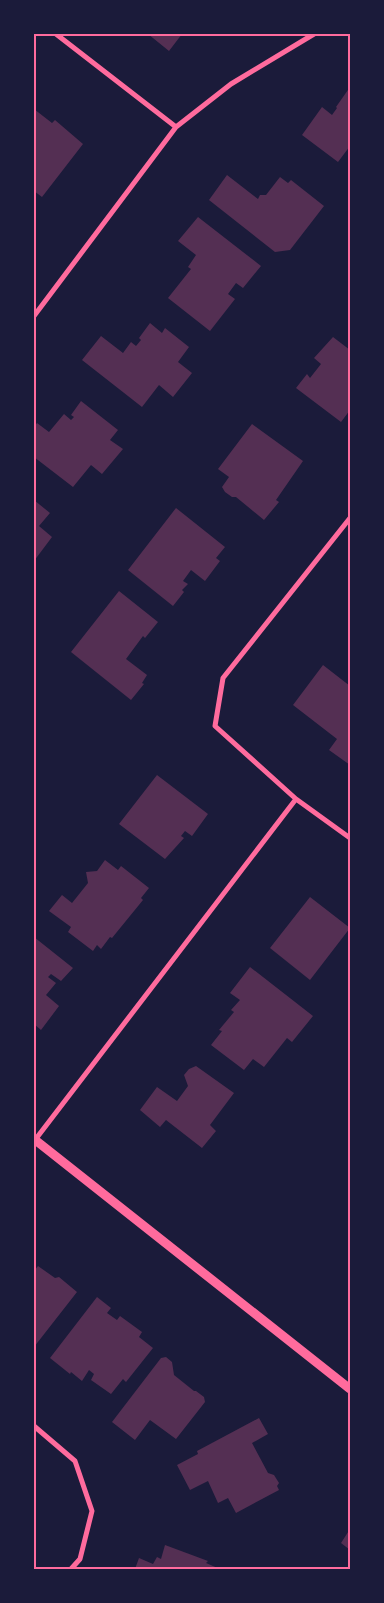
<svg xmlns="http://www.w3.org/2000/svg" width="384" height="1603" viewBox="0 0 384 1603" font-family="'Fira Sans Condensed',sans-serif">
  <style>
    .building { fill: #542f53 }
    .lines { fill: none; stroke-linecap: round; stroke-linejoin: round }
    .minor { stroke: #ff6b9d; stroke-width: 5 }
    .tertiary { stroke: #ff6b9d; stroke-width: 9 }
    .neatline { fill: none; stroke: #ff6b9d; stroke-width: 2 }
  </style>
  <rect width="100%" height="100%" fill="#1b1b3a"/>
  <!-- building -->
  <path class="building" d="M148,34H182L169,51Z
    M350,87V146L338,162L302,135L322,107L332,115L337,108L336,107Z
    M34,109L52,123L55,120L83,144L42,197L34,191Z
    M227,175L258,199L260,195H266L280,177L288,183L291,180L324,206L290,250L275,252L209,200Z
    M198,217L261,266L243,288L236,283L228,294L235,299L210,331L168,298L191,269L188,267L196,255L178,241Z
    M150,323L162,333L165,328L189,347L178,362L192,373L173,397L159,385L142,407L82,360L101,336L123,353L131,342L136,346L141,340L139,338Z
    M333,337L350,350V410L341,422L296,388L307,374L310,378L321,364L314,358Z
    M81,401L118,430L110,440L123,449L102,474L91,465L73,487L34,457V427L37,423L49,432L64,414L71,420L74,417L71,415Z
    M252,424L303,461L276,500L279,502L264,520L236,497H232L225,492L222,487L229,477L218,469Z
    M34,500L50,513L39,526L52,537L34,561Z
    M176,508L225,547L216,558L220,561L205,581L191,570L183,581L188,584L182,590L184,592L173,606L128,570Z
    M119,591L158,622L145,638L143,636L126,659L147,675L142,683L144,684L131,700L71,652Z
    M323,665L350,686V765L329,750L337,739L293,705Z
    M157,775L208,814L192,836L185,831L181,836L184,838L165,859L119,824Z
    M105,860L118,870L121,866L149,888L141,898L143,900L112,938L110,937L101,949L97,945L93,951L68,932L71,927L49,911L62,895L72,903L88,883L86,872L97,871Z
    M310,897L350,928L310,980L270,948Z
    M34,937L73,968L61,981L51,974L48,977L56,983L46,995L59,1006L41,1030L34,1024Z
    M250,967L313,1016L292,1042L287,1038L264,1067L253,1059L244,1070L211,1045L222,1031L219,1030L234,1012L231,1010L240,1000L230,993Z
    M196,1066L234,1093L210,1125L216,1131L202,1148L166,1120L160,1127L140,1110L157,1087L177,1101L188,1086L184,1075L189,1069Z
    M38,1266L55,1278L59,1277L77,1292L34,1347V1271Z
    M97,1297L111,1308L107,1313L117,1320L120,1316L142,1332L139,1337L153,1348L126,1382L123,1379L111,1394L91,1380L94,1374L89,1370L82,1381L71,1372L70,1374L50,1358Z
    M166,1357L172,1362L174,1375L194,1391H196L204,1397L205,1402L176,1439L150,1420L135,1440L112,1422L161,1358Z
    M259,1418L268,1434L252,1443L268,1473L274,1475L279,1483L277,1486L279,1490L236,1513L228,1498L218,1503L208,1481L190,1490L177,1465L198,1454L197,1451Z
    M350,1529V1550L341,1543Z
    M165,1545L208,1561L206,1563L220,1569H135L139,1558L153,1564L157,1557L161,1559Z"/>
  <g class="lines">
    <!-- minor -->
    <path class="minor" d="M56,34L176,127
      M34,316L176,127L231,84L314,34
      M350,518L223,678L215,726L296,799L350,838
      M35,1140L296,799
      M34,1426L75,1461L92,1511L80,1559L71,1569"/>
    <!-- tertiary -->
    <path class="tertiary" d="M34,1139L350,1389"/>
  </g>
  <!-- border -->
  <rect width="384" height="1603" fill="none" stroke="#1b1b3a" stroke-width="70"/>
  <rect x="35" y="35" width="314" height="1533" class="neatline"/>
</svg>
